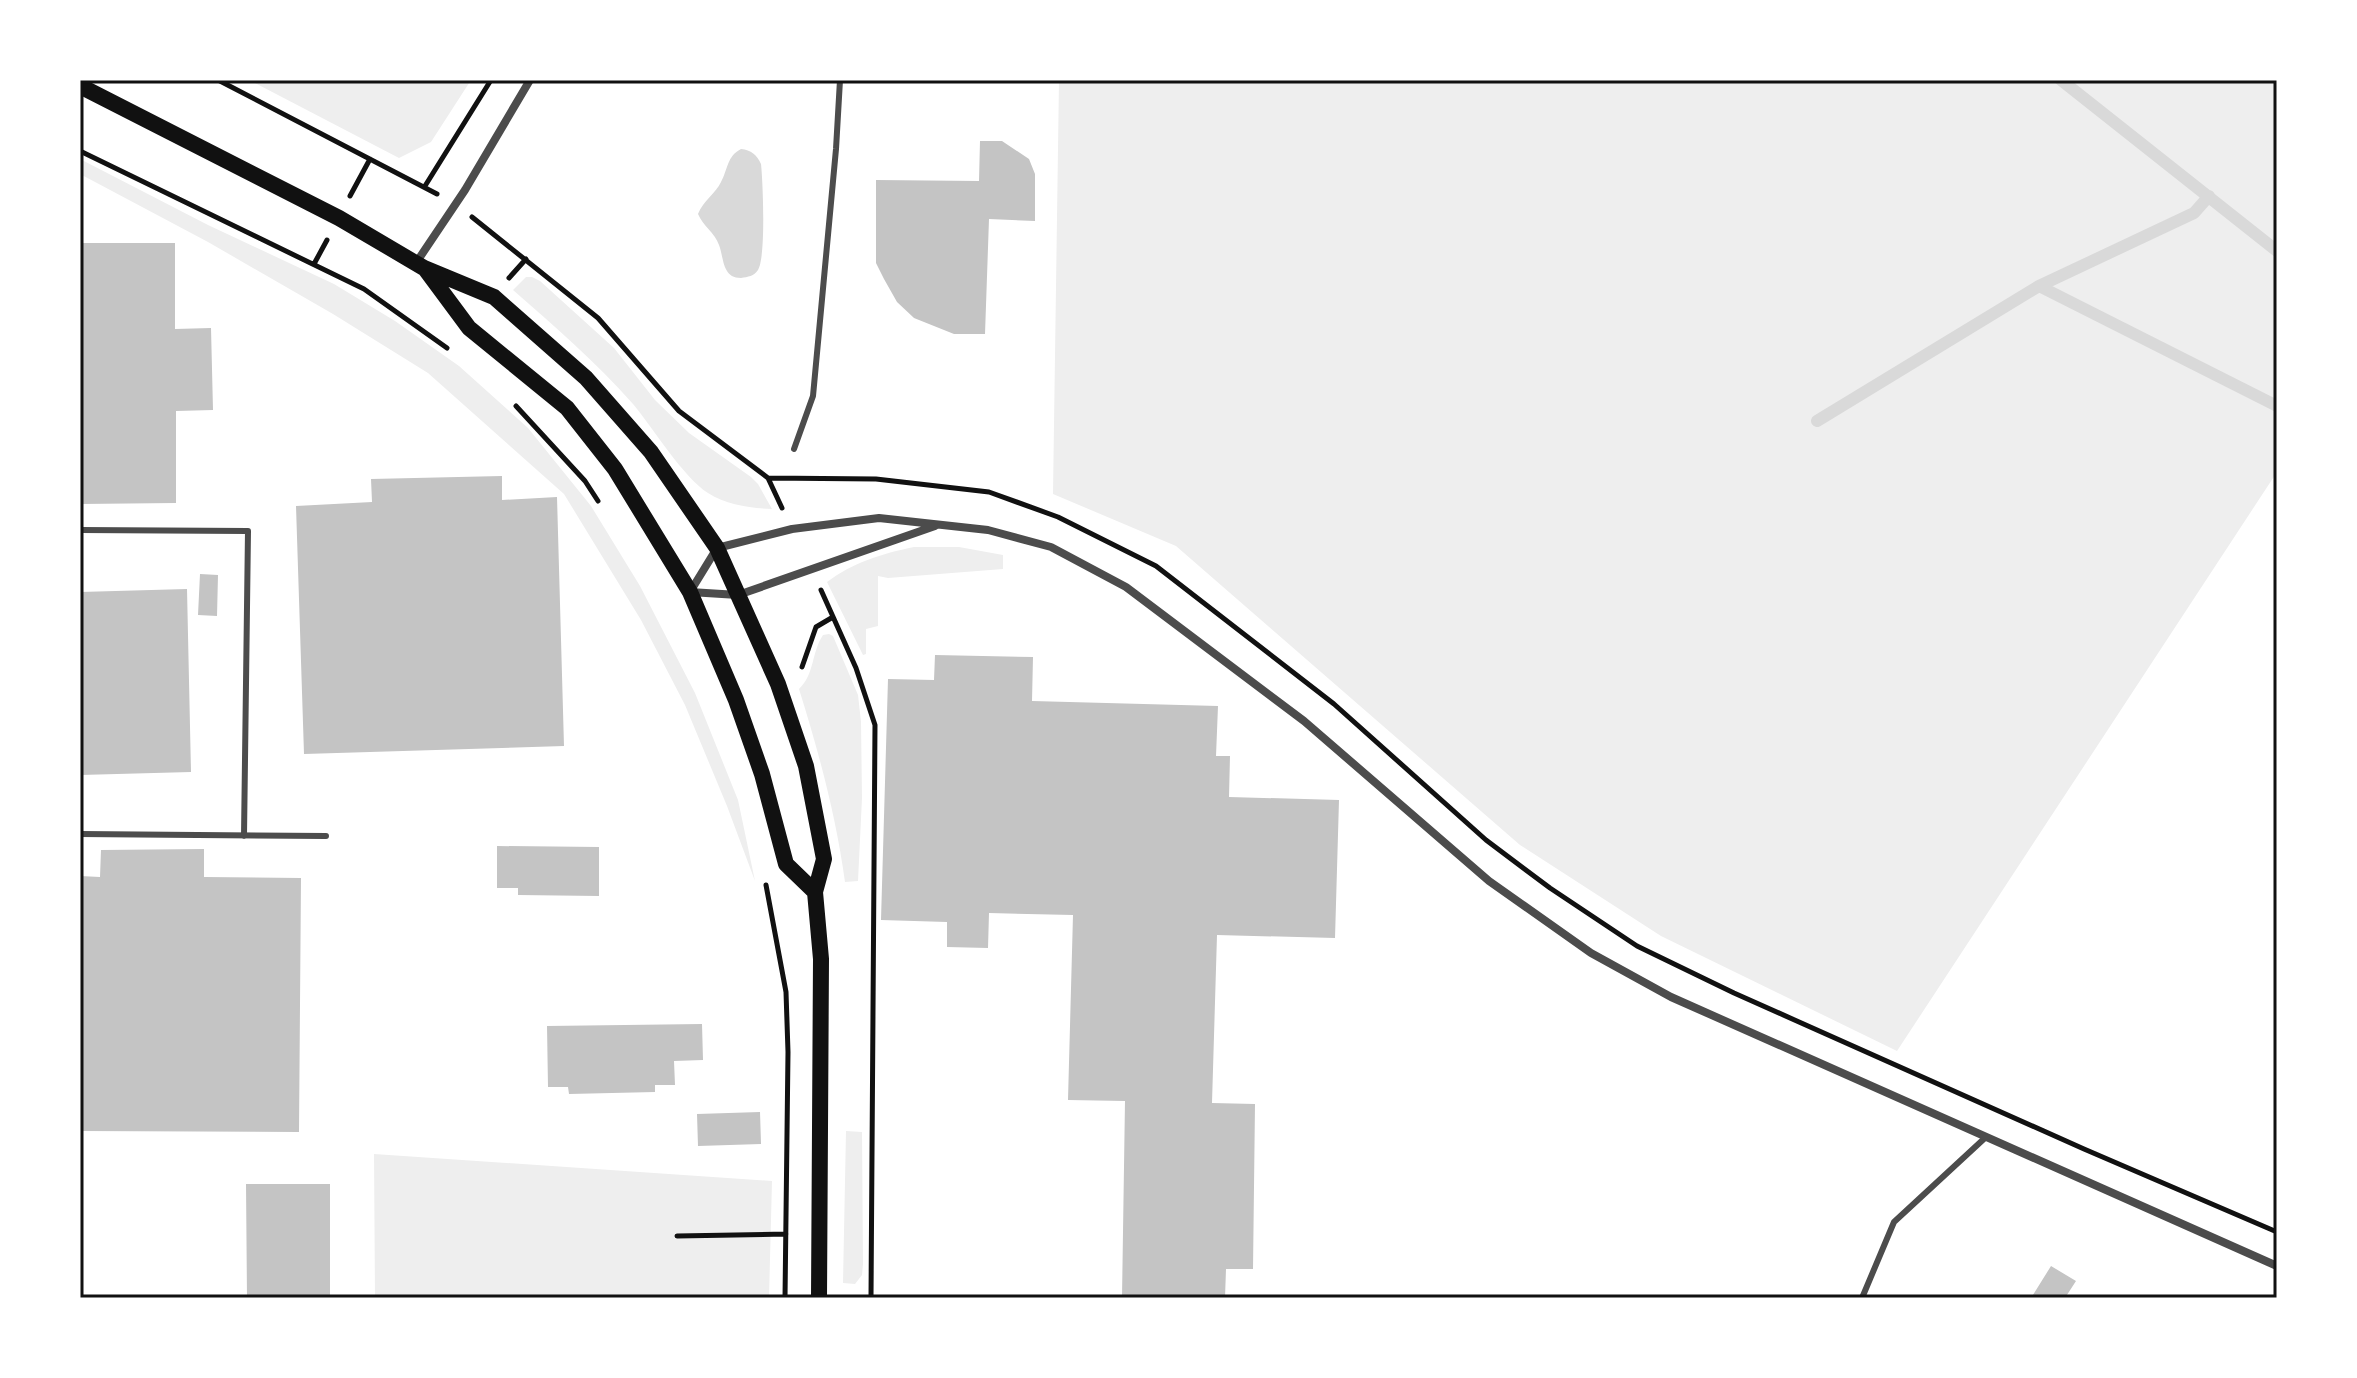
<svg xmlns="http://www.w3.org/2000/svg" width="2357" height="1378" viewBox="0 0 2357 1378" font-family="'Roboto Condensed',sans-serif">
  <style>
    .green { fill: #eee }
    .water { fill: #d9d9d9 }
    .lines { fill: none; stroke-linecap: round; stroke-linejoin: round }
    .stream { stroke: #d9d9d9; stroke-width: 12 }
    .building { fill: #c4c4c4 }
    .path { stroke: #111; stroke-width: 5 }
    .service { stroke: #4c4c4c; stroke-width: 6 }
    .minor { stroke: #4c4c4c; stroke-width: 8 }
    .secondary { stroke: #111; stroke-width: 16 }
    .neatline { fill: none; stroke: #111; stroke-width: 3 }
  </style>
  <rect width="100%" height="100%" fill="#fff"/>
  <!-- green -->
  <path class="green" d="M249,80H471L431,142L399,158Z
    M1059,80H2277V472L1897,1051L1661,936L1520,845L1176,546L1053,494Z
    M80,159L208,225L334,284L395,321L459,366L528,428L591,506L640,586L695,693L738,800L755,881L727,806L685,705L641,620L564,494L428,373L333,314L208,242L80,174Z
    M526,277H532L540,281L614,348L655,400L689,433L751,477L758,484L772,509C750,508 727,505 708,493C683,477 653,428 633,404C596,362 554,326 513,290Z
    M914,547H959L1003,555V569L888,578L878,576V626L866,629V654L863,655L827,582C854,562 881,554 914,547Z
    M829,634L833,636L858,695L861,722L862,798L858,881L845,882C836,816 819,753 799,689C815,674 811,653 823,635Z
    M846,1131L862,1132L863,1264L862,1275L855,1284L843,1283Z
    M374,1154L772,1181L769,1298H375Z"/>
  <!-- water -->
  <path class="water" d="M741,149C751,150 757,155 761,164C763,182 766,257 758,270C754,276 748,277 741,278C722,278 724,258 719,245C715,233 703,226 698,214C703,201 716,193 721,182C728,169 727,156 741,149Z"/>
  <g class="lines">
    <!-- stream -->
    <path class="stream" d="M2061,80L2277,251
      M2039,286L2277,406
      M1817,421L2039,286L2194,213L2209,196"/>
  </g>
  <!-- building -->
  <path class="building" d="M980,141H1002L1029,159L1035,174V221L989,219L985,334H954L914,318L897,302L884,279L876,263V180L979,181Z
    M80,243H175V329L211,328L213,410L176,411V503L80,504Z
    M502,476V500L557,497L564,746L304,754L296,506L372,502L371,479Z
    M200,574L218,575L217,616L198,615Z
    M187,589L191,772L80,775V592Z
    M935,655L1033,657L1032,701L1218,706L1216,756H1230L1229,797L1339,800L1335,938L1217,935L1212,1103L1255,1104L1253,1269H1226L1225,1298H1122L1125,1101L1068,1100L1073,915L989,913L988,948L947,947V922L881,920L888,679L934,680Z
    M497,846L599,847V896L518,895V888H497Z
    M204,849V877L301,878L299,1132L80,1131V876L100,877L101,850Z
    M702,1024L703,1060L674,1061L675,1085H655V1092L569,1094L568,1087H548L547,1026Z
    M760,1112L761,1144L698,1146L697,1114Z
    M246,1184H330V1298H247Z
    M2051,1266L2076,1281L2065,1298H2031Z"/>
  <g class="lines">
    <!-- path -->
    <path class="path" d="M218,80L437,194
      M80,151L364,289L447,348
      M425,186L491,80
      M350,196L370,159
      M472,217L598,318L679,411L768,478L782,508
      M314,264L327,240
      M509,278L526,259
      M516,406L585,481L598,501
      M768,478L876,479L989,492L1058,517L1156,566L1334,704L1486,840L1550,888L1637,946L1734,993L2084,1149L2277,1232
      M821,590L856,668L875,725L871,1298
      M802,667L816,627L833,617
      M766,885L786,992L788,1052L785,1298
      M677,1236L786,1234"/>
    <!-- service -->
    <path class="service" d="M794,449L813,396L836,149L840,80
      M80,530L248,531L244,836
      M80,834L326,836
      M1862,1298L1894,1222L1986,1137"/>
    <!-- minor -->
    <path class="minor" d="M416,263L465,190L530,80
      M935,526L738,595L690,592L717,548L792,529L879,518L988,530L1051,547L1126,587L1304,721L1489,881L1591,953L1671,997L2277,1266"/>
    <!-- secondary -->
    <path class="secondary" d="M80,86L339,218L424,268L494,297L586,378L651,452L717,548L778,684L806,766L824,859L815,892L821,959L819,1298
      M426,270L469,328L567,408L615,469L690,592L736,700L762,774L786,864L815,892"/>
  </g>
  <!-- border -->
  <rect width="2357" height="1378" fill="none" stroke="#ffffff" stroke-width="164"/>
  <rect x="82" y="82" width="2193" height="1214" class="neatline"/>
</svg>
